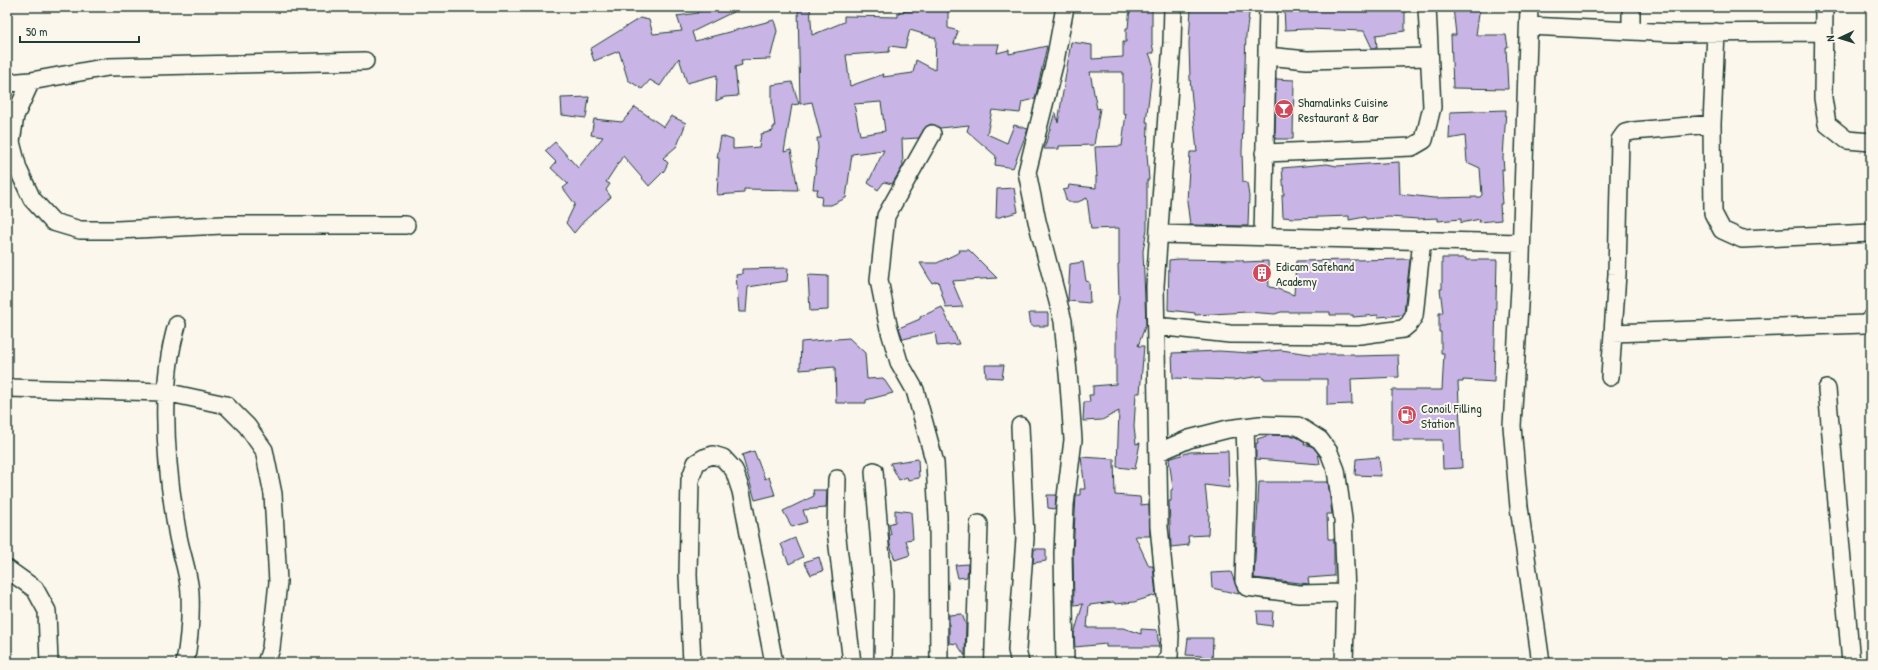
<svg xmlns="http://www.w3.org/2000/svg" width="1878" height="670" viewBox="0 0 1878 670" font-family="'Patrick Hand',sans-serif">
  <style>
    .building { fill: #c8b5e5; stroke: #1f3d34; fill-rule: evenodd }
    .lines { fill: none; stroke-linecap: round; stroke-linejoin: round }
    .minor-casing { stroke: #1f3d34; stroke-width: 20 }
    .minor { stroke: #fbf7ec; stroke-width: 17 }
    .labels { text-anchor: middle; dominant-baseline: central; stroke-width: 4; stroke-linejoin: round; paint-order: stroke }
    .poi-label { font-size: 13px; fill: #1f3d34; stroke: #fbf7ec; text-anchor: start }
  </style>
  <rect width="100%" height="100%" fill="#fbf7ec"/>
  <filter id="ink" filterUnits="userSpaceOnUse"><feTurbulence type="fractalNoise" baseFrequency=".025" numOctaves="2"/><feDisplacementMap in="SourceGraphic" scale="8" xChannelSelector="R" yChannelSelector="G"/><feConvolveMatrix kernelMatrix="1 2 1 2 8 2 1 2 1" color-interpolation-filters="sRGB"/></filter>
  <g filter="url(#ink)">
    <!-- building -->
    <path class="building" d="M798,7H810L812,35L844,22V16L898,17V12L922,10L923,7H948V28L958,31L954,44H999L997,53L1009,50V54L1047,46L1035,99L1022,102L1020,113L992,110L987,134L1007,143L1014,125L1028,129L1013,168L995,165L996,156L967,131L969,125L940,128L931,124L924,129L919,138L902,139L903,166L892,184L884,182L878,190L868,183L884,150L852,154L846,198L831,205H821L822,196L816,195L818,189H813L818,148L817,138H821L812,102L800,104ZM910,30L936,38L935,70L916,60L913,73L883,77L884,74L850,86L846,55L889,52L890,46L905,48ZM881,102L885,131L860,135L854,104Z
      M1130,7H1152V43L1154,53H1149L1153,64L1146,122H1148L1147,154L1149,180H1147V229L1143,251L1146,324L1138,346H1144L1140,393H1136L1134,427L1136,444L1140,443L1135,469L1117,467L1119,411L1102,420L1083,421L1084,402H1090L1089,395H1093V386L1116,384V315L1119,299L1118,264H1119V228L1091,229L1087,198L1078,202H1067L1063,190L1068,189L1069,185L1096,188V176L1097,177L1095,147L1122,146L1126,113L1123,114V72H1090L1097,109L1100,108L1094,145L1059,146V149H1044L1055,112L1056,113L1058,123L1071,42L1092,45V59L1123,57V42H1126V28H1128Z
      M1191,7H1250L1246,35L1242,152L1243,182L1247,183L1249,196L1248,226L1190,225L1187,201L1190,152H1197L1190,79L1189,43Z
      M1284,7H1394L1405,9V31L1376,35L1377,48H1372L1364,31L1308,29L1285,30Z
      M1453,7H1480L1476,35H1506L1508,47H1506L1508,89L1453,88L1451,35H1456Z
      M741,8L692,32L695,41L774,20L777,31L770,59L741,60L742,65L735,67L738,96L725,97L716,101L717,75L687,83L679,58L660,86L650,80L642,89L628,80L619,51L594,61L590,49L640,18L649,20L653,34L682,31L677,16L698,13L697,11Z
      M1276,79L1294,80L1293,139H1275Z
      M792,82L799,104L792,105L784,152L791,150L798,190L744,189V193L717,195L719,158H717L721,136L733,140V149L759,147L761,134L773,131V127H775L772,105V85Z
      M589,97L586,118L562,115L561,98Z
      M635,107L664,127L671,116L686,123L677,146L663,158L668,163L664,171L649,186L623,156L606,182L610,184L606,190L611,197L584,221L574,233L566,223L575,204L563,188L568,184L551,168L556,162L545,151L555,142L578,168L603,137L591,135L594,119L622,122Z
      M1506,110L1503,158L1504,170L1502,169L1503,192H1501L1502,204H1500L1501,220L1479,222L1480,219L1461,223V219L1438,221V218L1418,219L1389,217L1366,219L1365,217L1349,220V216L1294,218L1283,217L1282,195H1284L1282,168L1327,164L1337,166L1399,162L1400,194L1434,198L1480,197L1482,195L1480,168L1467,162L1465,136L1449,139L1450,112Z
      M1014,188L1018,212L996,218L997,189Z
      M959,250H969L997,278L952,281L963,307L946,308L938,281L932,283L920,263H937L960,252Z
      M1442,258H1466V260H1497L1494,382L1463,380V382H1458L1462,468L1443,469L1442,440H1392V390H1442L1444,353H1441V332H1439V313H1443L1440,289H1442Z
      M1179,259L1243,260V262L1268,261L1269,287L1275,288L1294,295L1296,261L1410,259L1404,313L1403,315L1378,317V315L1353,317V315H1330V312H1281L1275,314L1247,312L1195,315V313L1168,310L1169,260Z
      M1083,262L1086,281L1089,282L1090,303L1068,301L1070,264Z
      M788,268L787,281L748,287L746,312H739L736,275L742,274V269Z
      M808,275L828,276V310L810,311Z
      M942,307L959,344L937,346L935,332L903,339L899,328L920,319V317Z
      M1029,313H1048V326H1031Z
      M849,338L865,353L867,379L883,378L893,393L866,400V403H836L835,367L800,370L801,342Z
      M1281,350L1310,354H1353L1357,356L1398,355L1399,377L1351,379L1352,404L1327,405V379H1263L1262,376L1233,380L1173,378L1172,353L1219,351L1250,353Z
      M985,365H1004L1002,378L986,377Z
      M1270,435L1295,436L1305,442L1304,445H1308L1313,447L1318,453L1320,464L1256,459V443H1258L1257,439Z
      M754,451L765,479L769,477L775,495L755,500L742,455Z
      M1228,451L1229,488L1205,485L1208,512H1209L1208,535L1188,536L1189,545L1171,547L1169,501H1171V490L1173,489L1169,459L1190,452Z
      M1081,457L1114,459L1115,495L1140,497L1141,505L1149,504L1150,536H1135L1149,566H1153L1156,595L1134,602L1115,604L1114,602L1089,605L1087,628H1123L1141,634V629L1157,630L1159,647H1106V644L1075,647L1074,634L1083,604L1074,605L1073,553L1076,495H1080V489H1085Z
      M1379,457L1381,476L1355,475L1356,459Z
      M918,459L919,478L908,480L907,477L899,480L890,463Z
      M1259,482H1328L1332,514H1327L1328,539H1334V576L1308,578L1309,584L1254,578Z
      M813,490H827L826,508L803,510L807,522L792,527L783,511L814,496Z
      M1047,495H1056L1055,509L1048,508Z
      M895,510L911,512L913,539L906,540L910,555L895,560L890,545L889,535H891L889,524L895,522Z
      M795,538L803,557L789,564L781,544Z
      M1034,549H1046V561L1033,563Z
      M819,557L823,571L811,575L804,562Z
      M968,564L967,577L958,578L955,565Z
      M1231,572L1239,594L1212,588L1211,573Z
      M1257,611H1273L1272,626L1258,624Z
      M962,614L966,625L965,656L957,644L949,643V615Z
      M1188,638H1213L1212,663H1210L1202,656L1186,655Z"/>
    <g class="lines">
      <defs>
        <path id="minor" d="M1065,7L1055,61L1027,172L1037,221L1063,321L1069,384L1073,440L1065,505L1063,553L1065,663
          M1529,7L1520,288L1512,426L1519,507L1541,663
          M1631,7V31
          M1824,7L1823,98L1827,124L1847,140L1871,142
          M1529,26L1673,33L1824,32
          M1716,32L1712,124L1713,213L1722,230L1742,239L1871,233
          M1267,56L1307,60L1429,57
          M365,61L108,67L31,81L15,116L11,142L18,169L32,199L53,222L80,230H117L223,225H406
          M7,83L31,81
          M932,134L886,216L879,280L888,325L899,362L915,390L935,463L938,517L939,663
          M1264,153L1412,147L1424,140L1432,107L1427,7
          M1159,234L1521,243
          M1263,236L1268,7
          M177,325C158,388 166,467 177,531C180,551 189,573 190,593C191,616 189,641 185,663
          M1156,326L1230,334L1360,335L1403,329L1409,324L1414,316L1422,240
          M1613,333L1865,324L1871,319
          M1610,377L1617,274L1620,140L1625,133L1633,131L1712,124
          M7,388L165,392L226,405L247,426L264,450L273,494L278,582L271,648L266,663
          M1827,389L1851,663
          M1020,426L1025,538L1017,650L1020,663
          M1245,427L1247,486L1244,581L1247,587L1299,594L1346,593
          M1159,452L1189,439L1228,429L1260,425L1298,426L1320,440L1329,452L1336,470L1343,519L1346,593L1344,663
          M874,471L884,595L883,663
          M837,479L836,530L852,663
          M7,569L35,589L47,611L49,663
          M692,663L688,575L690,480L696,463L704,458L713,455L723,458L734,470L741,491L774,663
          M975,663L979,524
          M1165,663L1169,656L1170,636L1159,527L1155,286L1172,43L1173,7"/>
      </defs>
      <!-- minor casing -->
      <use href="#minor" class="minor-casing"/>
      <!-- minor -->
      <use href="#minor" class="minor"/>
    </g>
  </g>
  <!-- icons -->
  <defs>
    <symbol id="bar-disc" viewBox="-11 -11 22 22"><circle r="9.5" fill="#d1495b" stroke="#fbf7ec"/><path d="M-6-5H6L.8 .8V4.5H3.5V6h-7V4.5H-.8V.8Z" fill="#fff"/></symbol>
    <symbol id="building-disc" viewBox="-11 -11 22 22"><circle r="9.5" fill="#d1495b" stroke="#fbf7ec"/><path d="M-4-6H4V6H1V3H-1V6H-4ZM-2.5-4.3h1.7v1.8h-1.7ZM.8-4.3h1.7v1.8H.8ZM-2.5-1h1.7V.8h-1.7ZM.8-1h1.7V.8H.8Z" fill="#fff"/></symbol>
    <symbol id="fuel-disc" viewBox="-11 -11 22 22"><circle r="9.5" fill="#d1495b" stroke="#fbf7ec"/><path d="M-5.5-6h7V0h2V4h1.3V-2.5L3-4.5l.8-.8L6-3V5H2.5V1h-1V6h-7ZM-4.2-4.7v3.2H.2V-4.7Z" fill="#fff"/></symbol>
  </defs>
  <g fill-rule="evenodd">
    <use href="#bar-disc" x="1273" y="98" width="22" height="22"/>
    <use href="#building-disc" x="1251" y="262" width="22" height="22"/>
    <use href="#fuel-disc" x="1396" y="404" width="22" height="22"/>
  </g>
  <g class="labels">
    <!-- poi labels -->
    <g class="poi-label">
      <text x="1298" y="102">Shamalinks Cuisine<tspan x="1298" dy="15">Restaurant &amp; Bar</tspan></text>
      <text x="1276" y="266">Edicam Safehand<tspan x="1276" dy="15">Academy</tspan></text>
      <text x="1421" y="408">Conoil Filling<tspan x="1421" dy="15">Station</tspan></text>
    </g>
  </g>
  <!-- margin -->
  <rect width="1878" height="670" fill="none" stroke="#fbf7ec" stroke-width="24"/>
  <rect x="12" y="12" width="1854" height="646" fill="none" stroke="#1f3d34" stroke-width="1.5" filter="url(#ink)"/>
  <!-- north arrow -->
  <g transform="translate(1840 38) rotate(266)" stroke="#fbf7ec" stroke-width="3" paint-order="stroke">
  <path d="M0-3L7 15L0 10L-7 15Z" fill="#1f3d34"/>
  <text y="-6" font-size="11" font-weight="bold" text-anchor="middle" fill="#1f3d34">N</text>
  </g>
  <!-- scale -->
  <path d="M20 36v6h119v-6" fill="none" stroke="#1f3d34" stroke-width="2"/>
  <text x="26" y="36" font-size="12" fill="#1f3d34" stroke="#fbf7ec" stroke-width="3" paint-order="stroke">50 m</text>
</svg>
